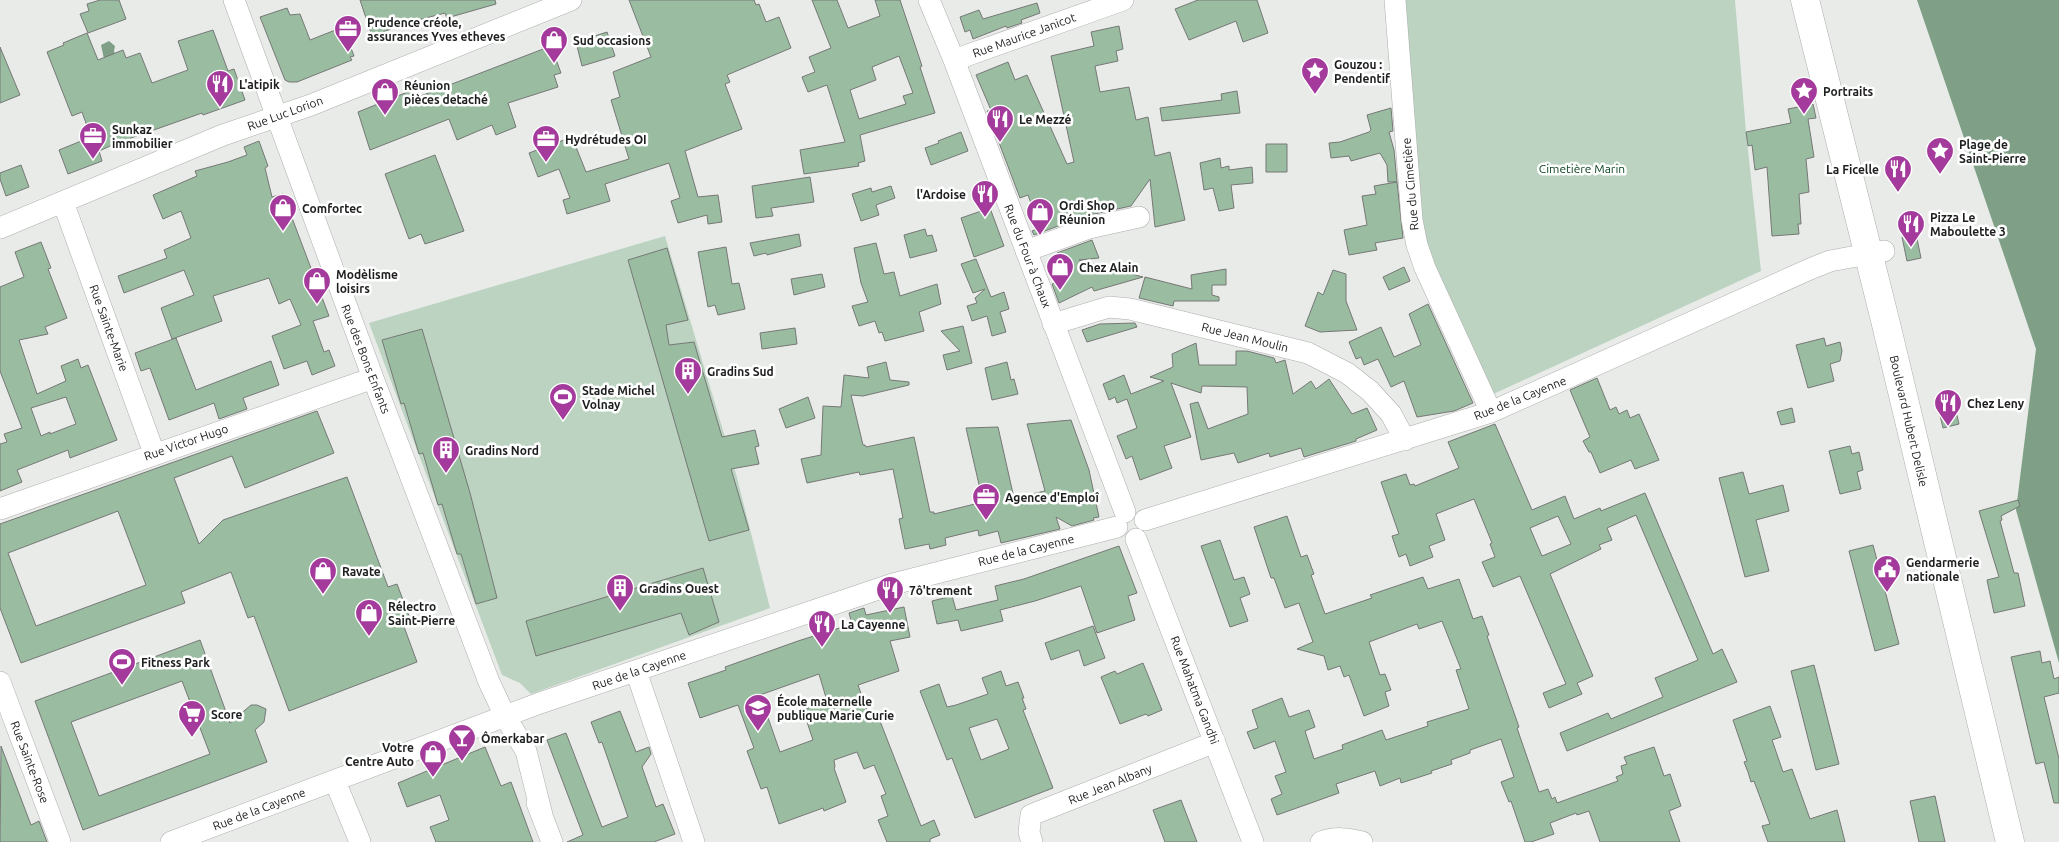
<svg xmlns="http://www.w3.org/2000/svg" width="2059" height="842" viewBox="0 0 2059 842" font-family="Ubuntu,sans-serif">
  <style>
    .green { fill: #bbd3c0 }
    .water { fill: #7fa087 }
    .building { fill: #9abca1; stroke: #767876; fill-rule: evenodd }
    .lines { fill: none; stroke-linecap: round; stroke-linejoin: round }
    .minor-casing { stroke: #acaeac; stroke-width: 22 }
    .major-casing { stroke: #acaeac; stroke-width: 29 }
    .minor { stroke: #fff; stroke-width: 21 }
    .major { stroke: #fff; stroke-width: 28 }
    .labels { text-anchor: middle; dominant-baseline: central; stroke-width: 5; stroke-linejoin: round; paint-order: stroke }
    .poi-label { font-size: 12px; font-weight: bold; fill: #1d1e1e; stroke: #fff; text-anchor: start }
    .street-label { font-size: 12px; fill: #1d1e1e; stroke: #fff }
    .park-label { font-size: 12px; fill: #0c4421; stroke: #fff }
  </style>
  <rect width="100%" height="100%" fill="#e9ebe9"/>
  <!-- green -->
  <path class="green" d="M1400,0H1735L1746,132L1761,271L1489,396L1425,255Z
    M665,236L736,474L770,608L531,694L520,683L502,675L369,323Z"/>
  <!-- water -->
  <path class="water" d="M1917,0H2059V663L2016,510L2036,349Z
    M109,41L115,46L114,51L117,60L104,59L101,45Z"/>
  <!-- building -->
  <path class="building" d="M100,0H119L126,19L88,33L80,14L89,11L87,4Z
    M360,0H495L496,4L447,18L445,13L391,27V29L372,36Z
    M629,0H754L756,5L759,4L766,22L779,17L791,48L727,75L730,82L725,84L742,129L685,151L698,197L718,195L722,222L708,224L707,215L678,223L671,201L680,198L669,163L605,184L610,201L567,214L563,200L570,198L559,169L538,177L529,153L572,137L586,172L629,159L611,100L620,97L613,72L651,57Z
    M812,0H837L848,28L880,16L875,0H900L922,66L920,67L935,113L860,135L865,161L858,163L859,166L804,174L800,150L845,142L827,85L808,92L802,77L815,72L809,57L831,48ZM899,56L913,93L903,96L906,104L859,119L850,90L876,80L872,67Z
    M1198,0H1257L1268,33L1243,42L1236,21L1189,40L1175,9Z
    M1037,3L1040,13L1021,20L1022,23L1007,28L1006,26L973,39L970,30L965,32L960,17L979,10L983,19Z
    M287,8L290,15L300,14L310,40L343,27L354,56L350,57L352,60L297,82H289L285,80L260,17Z
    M1119,26L1123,49L1116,51L1118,61L1095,66L1100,92L1129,87L1136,120L1148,117L1155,156L1170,152L1185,220L1155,227L1150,179L1131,206L1085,216L1034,235L1032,231L1040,228L1028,195L1020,198L987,111L991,110L976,75L1008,62L1015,80L1027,75L1067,164L1074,162L1051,56L1094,46L1091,32Z
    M213,30L228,71L234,69L245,100L203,115L202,113L117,143L99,151L102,161L68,174L59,150L91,137L82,112L72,116L47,52L64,45L63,43L87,33L98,60L123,50L126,58L140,53L152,83L188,70L178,41Z
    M607,32L615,56L582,66L576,42Z
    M551,46L561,73L554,75L558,87L508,103L516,127L496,135L492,125L457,140L449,119L370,150L358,112L415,89L418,97Z
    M0,47L20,95L0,103Z
    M1237,91L1240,113L1162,121L1160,108L1222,100L1221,94Z
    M1813,104L1816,118L1808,119L1814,157L1806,159L1809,192L1799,194L1801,224H1798L1799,234L1772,236L1767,167L1755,170L1752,145L1748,146L1746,132L1791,123L1788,109Z
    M1391,108L1393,131L1389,132L1394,150L1397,182H1388L1387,165L1380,153L1351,161L1349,156L1331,158L1329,143L1340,142L1369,132L1371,130L1367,115Z
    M961,132L968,151L931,165L925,148L939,143L938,141Z
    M259,141L268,166L265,168L272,197L283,194L329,316L313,321L324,352L329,350L335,366L312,375L307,361L284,369L272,336L301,325L290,299L279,304L269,278L213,296L222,321L172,339L161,308L194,295L184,270L124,293L118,276L167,258L164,250L191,238L181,211L163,219L153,195L197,176L195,171L228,162L247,155L244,147Z
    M1266,144H1287V172H1266Z
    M435,155L464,231L425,244L421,234L409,239L385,174Z
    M1220,158L1221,168L1229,166V170L1252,167L1253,183L1231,185L1234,208L1219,211L1213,188L1204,190L1200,163Z
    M21,165L29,187L6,196L0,179V173Z
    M810,177L814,202L771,208L773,216L756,218L752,186Z
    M1397,182L1403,238L1375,243L1377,250L1349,255L1344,230L1367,225L1362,196L1376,194L1374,186Z
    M891,186L895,198L876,205L879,215L861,221L852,194L871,188L872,192Z
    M990,208L1004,246L974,257L961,218Z
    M925,229L927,236L932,235L937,251L910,258L904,235Z
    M799,234L801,246L767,255L766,253L754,256L750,243Z
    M1916,234L1921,258L1907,261L1902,237Z
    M1092,240L1099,258L1079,260L1143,277L1094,291L1092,287L1059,303L1052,284L1067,278L1057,253Z
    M41,242L51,268L48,269L67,318L45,327L48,334L19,340L37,394L66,381L61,366L78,359L81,368L88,365L117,440L70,458L68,450L17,470L22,482L0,491V444L7,442L4,434L22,428L0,371V287L24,277L15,252ZM66,397L76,424L50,434V432L41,436L31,408Z
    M876,243L884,274L894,272L900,296L937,284L941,304L919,312L924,331L885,341L882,332L879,333L875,321L859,326L852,306L868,302L861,283L854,248Z
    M726,247L732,284L739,283L745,309L718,315L715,305L708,307L698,252Z
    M667,248L688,320L666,325L669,345L694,342L722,437L755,430L759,446L755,447L759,464L731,469L749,530L709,541L628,260Z
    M976,259L991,297L1004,292L1009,309L1000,312L1006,332L992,336L987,316L972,321L967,306L977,303L975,298L985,289L973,293L961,264Z
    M1404,267L1410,281L1389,290L1383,277Z
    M1226,269V285H1212V295L1219,297V301H1174L1173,306L1139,298L1145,277L1192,289L1191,275Z
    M1333,270L1346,274V301L1357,330L1320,332L1305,326L1318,292L1323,295Z
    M822,274L825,287L794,295L791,279Z
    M1428,304L1473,403L1454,411L1417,417L1404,381L1391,387L1378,359L1364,365L1361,357L1356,359L1349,342L1381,327L1394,357L1421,345L1409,314Z
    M1135,323L1137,327L1087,342L1082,330L1100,324Z
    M963,326L972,363L947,370L943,355L960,351L941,331Z
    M795,328L797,344L762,349L760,333Z
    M422,329L470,493L497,598L476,604L461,554H457L442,504L438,505L423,453L419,454L404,403L401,404L382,340Z
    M176,338L196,390L271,361L279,385L243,398L247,409L219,419L214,403L169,420L150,368L141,371L135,353Z
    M1824,338L1826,346L1840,342L1842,351L1840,361L1830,364L1834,381L1808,388L1796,345Z
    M1196,343L1199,365H1236V351H1247L1274,358L1276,363L1285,360L1293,394L1311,381L1316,389L1329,379L1352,414L1367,408L1377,430L1356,439V441L1304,457L1301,448L1270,457L1269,453L1238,463L1234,453L1201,460L1190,404L1198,402L1208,429L1248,414L1247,387L1202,386L1201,393L1171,383L1191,437L1164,446L1172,468L1140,480L1132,456L1126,459L1117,436L1137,428L1127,399L1117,403L1115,397L1109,400L1103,384L1124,375L1131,394L1164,381L1150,377L1173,367L1172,354Z
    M886,362L890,380L909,382V385L863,396L851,395L863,445H865L866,447L914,437L930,512H934V514L983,502L966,428L998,427L1014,498L1045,491L1027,424L1071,420L1089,470L1099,517L1093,518L1094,520L1072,526L1056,517L1060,529L1001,543L998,531L979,536L978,530L945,538L946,545L930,549L929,544L905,549L899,519L903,518L893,469L860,475L859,472L807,483L801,459L821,455L823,406L841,407L844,375L869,378L867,367Z
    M1007,362L1011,380L1014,379L1018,394L992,400L985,368Z
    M1597,378L1610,410L1616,407L1619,414L1627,410L1630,418L1639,414L1659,460L1635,469L1631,460L1600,473L1591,452H1589L1583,441L1590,437L1570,390Z
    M808,397L815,418L786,428L779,409Z
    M1955,407L1959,424L1943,428L1939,411Z
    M1792,408L1795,422L1781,425L1777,412Z
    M317,411L334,453L245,488L232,456L174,478L199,544L223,520L347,477L388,587L397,584L411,621L403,624L417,662L289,711L254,616L248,618L231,572L181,592L185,603L21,663L0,608V524ZM118,511L146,585L36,626L8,553Z
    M1495,424L1532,510L1565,496L1574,519L1600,508L1601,511L1645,493L1713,654L1722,649L1737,682L1567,751L1560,733L1608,713L1611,719L1663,697L1655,678L1698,660L1636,515L1607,528L1612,540L1599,545L1601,549L1550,574L1593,676L1577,683L1582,694L1549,708L1543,693L1566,684L1520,576L1493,587L1482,562L1495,557L1490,544L1492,543L1474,499L1436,514L1445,540L1429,546L1433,557L1410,566L1406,554L1399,557L1392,536L1399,534L1381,482L1406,474L1410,485L1414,484L1415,486L1459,468L1448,442ZM1558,516L1571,544L1542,556L1530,528Z
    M1850,446L1852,454L1859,452L1863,470L1857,472L1861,489L1840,494L1829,451Z
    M1743,472L1749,494L1783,485L1789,511L1756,520L1769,571L1745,577L1719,478Z
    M2018,500L2020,506L2001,516L2002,520L2000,521L2014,573H2018L2025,606L1994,613L1987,580L1999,577L1979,511Z
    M1287,516L1301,557L1307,555L1314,574L1311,575L1325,614L1372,598L1370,595L1423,577L1428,589L1459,579L1473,619L1482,616L1489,635L1487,636L1519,727L1517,728L1539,792L1548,789L1552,799L1555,797L1557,803L1618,781L1616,777L1623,774L1621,766L1627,764L1624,757L1654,747L1664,776L1670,774L1681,806L1669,811L1680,842H1600L1589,811L1577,815L1576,813L1550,823L1554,834L1531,842H1525L1511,801L1509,802L1501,782L1514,777L1501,739L1470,750V753L1451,760L1452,764L1431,771L1432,773L1401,783L1400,778L1380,786L1375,771L1336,784L1339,793L1277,815L1271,799L1282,794L1275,776L1286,772L1275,741L1254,749L1247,732L1258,728L1252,710L1282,698L1289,717L1309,710L1315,727L1305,731L1314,759L1343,749L1342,745L1382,730L1386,740L1428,726L1427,722L1469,709L1456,670L1461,669L1442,621L1419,629L1417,624L1369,642L1380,675L1385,674L1391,690L1385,692L1389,706L1364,716L1349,675L1344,677L1340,666L1328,670L1324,656L1297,649L1313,642L1299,603L1285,608L1274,578H1271L1254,527Z
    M1220,540L1234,580L1244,577L1250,594L1240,598L1248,621L1230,627L1201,546Z
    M1873,545L1899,644L1875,651L1849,551Z
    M1119,546L1137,593L1128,596L1135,620L1097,633L1081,586L1035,601L1000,610L1003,621L961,631L958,620L937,624L932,601L952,596L956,610L998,600L995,586L1024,579Z
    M703,568L719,622L689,635L681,613L536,656L526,621Z
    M904,607L910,637L890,641L899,671L858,685L870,719L878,716L921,826L934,820L940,835L930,839V842H887L878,820L888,816L881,796L886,794L874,765L864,769L857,752L834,760L835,767L834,768L846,802L824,811L823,808L779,824L767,787L761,789L747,751L754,748L738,705L700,718L688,683L726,670L725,667L798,641L852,624L849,613L864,608L866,615ZM819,674L827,701L803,710L813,740L780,752L760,695Z
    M1093,626L1105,658L1084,666L1079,650L1051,660L1045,643Z
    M200,640L230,723L251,705H257L266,709L264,722L255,730L267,762L83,830L35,701ZM182,681L210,754L99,796L71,722Z
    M2040,651L2042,663L2050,661L2054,679L2059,677V693L2044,697L2059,759V803H2054L2044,762L2036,764L2011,657Z
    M1143,663L1162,710L1148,716L1146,714L1120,724L1101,677L1115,671L1117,674Z
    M1814,665L1839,764L1816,770L1791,671Z
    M1001,671L1006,686L1018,682L1024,698H1022L1026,709L1023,710L1053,788L975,818L952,758L947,760L920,691L939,684L947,707L956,705L988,694L982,678ZM997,719L1009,749L981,760L969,728Z
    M1770,706L1781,737L1772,740L1783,772L1792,769L1810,819L1837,810L1845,842H1768L1762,826L1770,824L1754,781L1751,782L1748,772L1744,762L1747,761L1733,720Z
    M620,711L636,752L649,747L651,754L642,767L656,807L663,804L675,834L654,842H567L583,835L547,740L566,733L602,827L628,817L602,742L599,743L591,722Z
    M1,746L31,825L39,821L47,842H0Z
    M485,747L501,786L511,782L533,842H436L430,827L449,820L440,795L407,807L398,783Z
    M1935,796L1945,842H1919L1910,801Z
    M1181,800L1197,842H1165L1153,810Z"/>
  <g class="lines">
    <defs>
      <path id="minor" d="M234,0L373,378L489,682L505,716L526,751L542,815
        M929,0L954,60L1125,512
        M1395,0L1412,220L1417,245L1425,268L1491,412
        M954,60L1123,0
        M63,202L154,453
        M0,228L223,135L311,105L571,0
        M1026,251L1089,228L1139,217
        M1053,324L1109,307L1130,309L1308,353L1347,373L1370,391L1391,414L1405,440
        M0,509L373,378
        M1145,520L1491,412L1810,269L1830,261L1884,251
        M1136,539L1253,842
        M636,671L694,842
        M0,682L60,842
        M335,781L360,842
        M537,803L552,842
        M171,842L540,703L893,584L1117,527
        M1032,842L1029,832L1031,815L1215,742
        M1321,842C1335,837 1347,838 1362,842"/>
      <path id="major" d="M1805,0L1885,320L2010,842"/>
    </defs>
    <!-- minor casing -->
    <use href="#minor" class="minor-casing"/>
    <!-- major casing -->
    <use href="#major" class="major-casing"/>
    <!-- minor -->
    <use href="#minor" class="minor"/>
    <!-- major -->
    <use href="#major" class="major"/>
  </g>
  <!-- icons -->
  <defs>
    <symbol id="office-pin" viewBox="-11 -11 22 30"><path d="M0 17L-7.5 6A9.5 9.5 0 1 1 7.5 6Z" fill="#a43a9b" stroke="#fff"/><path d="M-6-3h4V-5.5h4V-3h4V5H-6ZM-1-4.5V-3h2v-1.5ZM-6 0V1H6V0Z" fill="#fff"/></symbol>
    <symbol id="shop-pin" viewBox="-11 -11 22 30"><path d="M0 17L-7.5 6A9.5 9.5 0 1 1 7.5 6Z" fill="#a43a9b" stroke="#fff"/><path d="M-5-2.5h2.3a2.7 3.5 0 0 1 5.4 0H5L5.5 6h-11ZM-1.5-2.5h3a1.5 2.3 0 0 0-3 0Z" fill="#fff"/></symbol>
    <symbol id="sight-pin" viewBox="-11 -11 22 30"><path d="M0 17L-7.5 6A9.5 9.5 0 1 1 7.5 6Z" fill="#a43a9b" stroke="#fff"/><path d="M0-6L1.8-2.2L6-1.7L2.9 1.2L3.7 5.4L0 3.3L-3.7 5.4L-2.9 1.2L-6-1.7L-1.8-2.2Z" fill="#fff"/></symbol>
    <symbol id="restaurant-pin" viewBox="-11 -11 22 30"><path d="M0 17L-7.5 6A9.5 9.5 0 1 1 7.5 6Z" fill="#a43a9b" stroke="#fff"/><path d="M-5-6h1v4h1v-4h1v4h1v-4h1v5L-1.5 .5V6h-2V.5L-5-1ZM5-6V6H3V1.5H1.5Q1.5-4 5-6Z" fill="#fff"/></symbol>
    <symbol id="building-pin" viewBox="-11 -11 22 30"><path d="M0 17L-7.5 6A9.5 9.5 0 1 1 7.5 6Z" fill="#a43a9b" stroke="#fff"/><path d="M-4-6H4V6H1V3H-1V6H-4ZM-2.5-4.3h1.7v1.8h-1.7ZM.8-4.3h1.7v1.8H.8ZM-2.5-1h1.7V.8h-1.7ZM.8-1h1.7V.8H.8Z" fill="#fff"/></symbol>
    <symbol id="stadium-pin" viewBox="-11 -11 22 30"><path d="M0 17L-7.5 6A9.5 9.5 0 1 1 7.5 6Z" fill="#a43a9b" stroke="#fff"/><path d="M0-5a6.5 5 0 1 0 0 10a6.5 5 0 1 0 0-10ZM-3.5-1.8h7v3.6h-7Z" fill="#fff"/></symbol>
    <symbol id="civic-pin" viewBox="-11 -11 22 30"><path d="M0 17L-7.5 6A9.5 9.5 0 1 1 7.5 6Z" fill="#a43a9b" stroke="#fff"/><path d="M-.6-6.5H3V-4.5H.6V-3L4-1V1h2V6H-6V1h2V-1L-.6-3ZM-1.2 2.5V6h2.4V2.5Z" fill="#fff"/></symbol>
    <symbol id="school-pin" viewBox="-11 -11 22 30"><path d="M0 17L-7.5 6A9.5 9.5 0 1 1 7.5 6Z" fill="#a43a9b" stroke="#fff"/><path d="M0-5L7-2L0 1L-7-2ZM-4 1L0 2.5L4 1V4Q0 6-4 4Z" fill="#fff"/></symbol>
    <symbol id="supermarket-pin" viewBox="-11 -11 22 30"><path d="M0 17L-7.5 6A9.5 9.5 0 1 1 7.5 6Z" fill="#a43a9b" stroke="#fff"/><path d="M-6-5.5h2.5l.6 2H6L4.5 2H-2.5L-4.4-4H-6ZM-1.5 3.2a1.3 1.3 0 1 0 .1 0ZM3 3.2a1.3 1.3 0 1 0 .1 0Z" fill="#fff"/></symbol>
    <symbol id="bar-pin" viewBox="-11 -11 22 30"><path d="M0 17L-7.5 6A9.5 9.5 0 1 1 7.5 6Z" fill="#a43a9b" stroke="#fff"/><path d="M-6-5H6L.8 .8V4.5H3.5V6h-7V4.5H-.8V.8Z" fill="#fff"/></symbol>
  </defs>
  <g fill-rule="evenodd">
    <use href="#office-pin" x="332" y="13" width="32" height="43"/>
    <use href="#shop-pin" x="538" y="24" width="32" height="43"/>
    <use href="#sight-pin" x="1299" y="55" width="32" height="43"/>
    <use href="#restaurant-pin" x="204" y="68" width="32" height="43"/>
    <use href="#sight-pin" x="1788" y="75" width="32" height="43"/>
    <use href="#shop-pin" x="369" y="76" width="32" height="43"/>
    <use href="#restaurant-pin" x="984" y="103" width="32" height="43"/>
    <use href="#office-pin" x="77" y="120" width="32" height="43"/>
    <use href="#office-pin" x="530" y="123" width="32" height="43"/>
    <use href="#sight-pin" x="1924" y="135" width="32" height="43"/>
    <use href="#restaurant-pin" x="1882" y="153" width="32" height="43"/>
    <use href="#restaurant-pin" x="969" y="178" width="32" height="43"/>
    <use href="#shop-pin" x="267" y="192" width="32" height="43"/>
    <use href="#shop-pin" x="1024" y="196" width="32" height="43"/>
    <use href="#restaurant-pin" x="1895" y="208" width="32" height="43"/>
    <use href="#shop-pin" x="1044" y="251" width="32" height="43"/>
    <use href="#shop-pin" x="301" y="265" width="32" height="43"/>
    <use href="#building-pin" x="672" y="355" width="32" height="43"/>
    <use href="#stadium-pin" x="547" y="381" width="32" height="43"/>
    <use href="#restaurant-pin" x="1932" y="387" width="32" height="43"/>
    <use href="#building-pin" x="430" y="434" width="32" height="43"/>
    <use href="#office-pin" x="970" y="481" width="32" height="43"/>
    <use href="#civic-pin" x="1871" y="553" width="32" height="43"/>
    <use href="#shop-pin" x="307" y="555" width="32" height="43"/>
    <use href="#building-pin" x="604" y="572" width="32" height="43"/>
    <use href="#restaurant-pin" x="874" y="574" width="32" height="43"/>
    <use href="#shop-pin" x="353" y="597" width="32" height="43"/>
    <use href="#restaurant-pin" x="806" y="608" width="32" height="43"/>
    <use href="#stadium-pin" x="106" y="646" width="32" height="43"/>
    <use href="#school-pin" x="742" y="692" width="32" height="43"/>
    <use href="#supermarket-pin" x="176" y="698" width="32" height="43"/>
    <use href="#bar-pin" x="446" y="722" width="32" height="43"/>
    <use href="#shop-pin" x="417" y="738" width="32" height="43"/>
  </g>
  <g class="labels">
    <!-- poi labels -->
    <g class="poi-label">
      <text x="367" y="22">Prudence créole,<tspan x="367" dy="14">assurances Yves etheves</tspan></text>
      <text x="573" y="40">Sud occasions</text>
      <text x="1334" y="64">Gouzou :<tspan x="1334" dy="14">Pendentif</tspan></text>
      <text x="239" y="84">L'atipik</text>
      <text x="404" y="85">Réunion<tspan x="404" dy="14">pièces detaché</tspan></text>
      <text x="1823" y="91">Portraits</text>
      <text x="1019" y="119">Le Mezzé</text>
      <text x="112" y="129">Sunkaz<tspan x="112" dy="14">immobilier</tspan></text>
      <text x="565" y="139">Hydrétudes OI</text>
      <text x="1959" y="144">Plage de<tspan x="1959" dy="14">Saint-Pierre</tspan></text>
      <text x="1879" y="169" text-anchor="end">La Ficelle</text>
      <text x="966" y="194" text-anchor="end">l'Ardoise</text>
      <text x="1059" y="205">Ordi Shop<tspan x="1059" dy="14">Réunion</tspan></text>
      <text x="302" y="208">Comfortec</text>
      <text x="1930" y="217">Pizza Le<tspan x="1930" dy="14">Maboulette 3</tspan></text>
      <text x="1079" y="267">Chez Alain</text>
      <text x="336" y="274">Modèlisme<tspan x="336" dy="14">loisirs</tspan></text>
      <text x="707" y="371">Gradins Sud</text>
      <text x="582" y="390">Stade Michel<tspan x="582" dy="14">Volnay</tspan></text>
      <text x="1967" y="403">Chez Leny</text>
      <text x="465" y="450">Gradins Nord</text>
      <text x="1005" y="497">Agence d'Emploî</text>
      <text x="1906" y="562">Gendarmerie<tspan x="1906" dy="14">nationale</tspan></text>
      <text x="342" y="571">Ravate</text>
      <text x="639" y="588">Gradins Ouest</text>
      <text x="909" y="590">7ô'trement</text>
      <text x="388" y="606">Rélectro<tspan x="388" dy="14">Saint-Pierre</tspan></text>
      <text x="841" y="624">La Cayenne</text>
      <text x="141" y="662">Fitness Park</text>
      <text x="777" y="701">École maternelle<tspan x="777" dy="14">publique Marie Curie</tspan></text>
      <text x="211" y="714">Score</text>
      <text x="481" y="738">Ômerkabar</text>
      <text x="414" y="747" text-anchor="end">Votre<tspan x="414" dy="14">Centre Auto</tspan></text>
    </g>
    <!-- street labels -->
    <g class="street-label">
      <text transform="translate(1024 35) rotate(-20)">Rue Maurice Janicot</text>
      <text transform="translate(285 113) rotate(-20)">Rue Luc Lorion</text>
      <text transform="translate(1410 184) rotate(-95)">Rue du Cimetière</text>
      <text transform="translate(1028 256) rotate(69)">Rue du Four à Chaux</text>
      <text transform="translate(109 328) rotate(70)">Rue Sainte-Marie</text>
      <text transform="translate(1245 337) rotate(14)">Rue Jean Moulin</text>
      <text transform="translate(366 359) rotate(69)">Rue des Bons Enfants</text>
      <text transform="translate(1520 398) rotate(-22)">Rue de la Cayenne</text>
      <text transform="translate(1909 421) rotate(77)">Boulevard Hubert Delisle</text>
      <text transform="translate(186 442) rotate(-19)">Rue Victor Hugo</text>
      <text transform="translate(1026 550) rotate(-14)">Rue de la Cayenne</text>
      <text transform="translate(639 670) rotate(-19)">Rue de la Cayenne</text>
      <text transform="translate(1195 690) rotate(69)">Rue Mahatma Gandhi</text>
      <text transform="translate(30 762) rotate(69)">Rue Sainte-Rose</text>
      <text transform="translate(1110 784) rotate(-22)">Rue Jean Albany</text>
      <text transform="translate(259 809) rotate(-21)">Rue de la Cayenne</text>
    </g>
    <!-- park labels -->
    <g class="park-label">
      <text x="1582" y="168">Cimetière Marin</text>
    </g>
  </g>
</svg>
